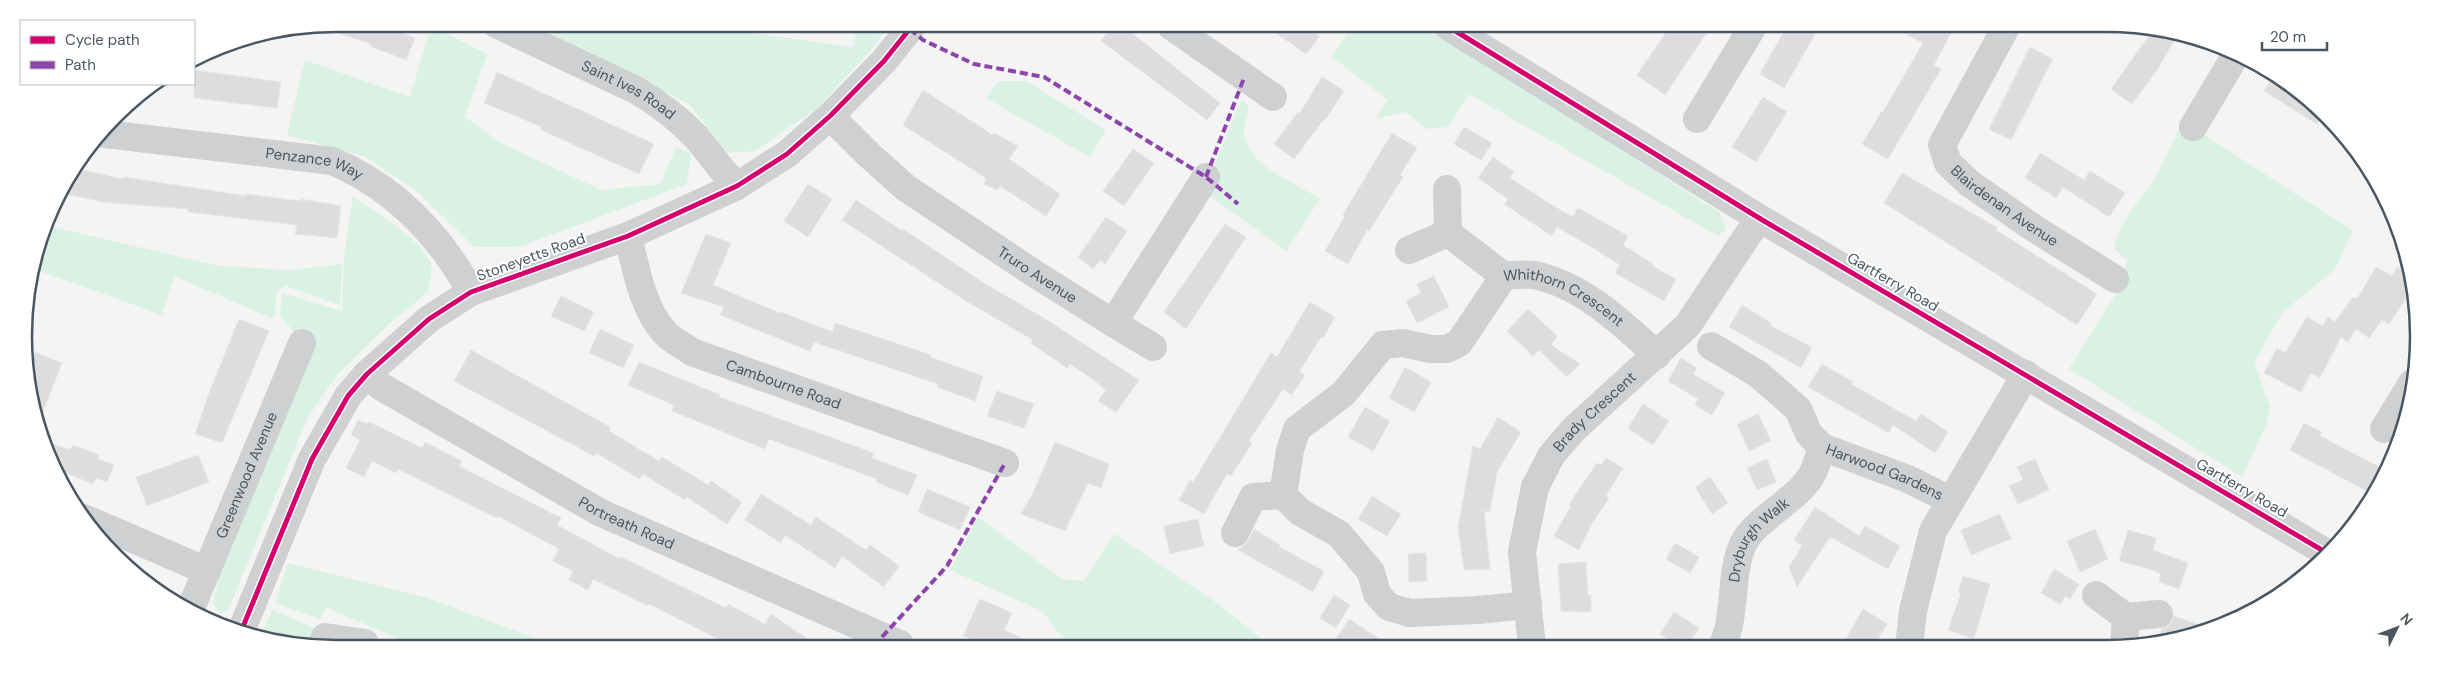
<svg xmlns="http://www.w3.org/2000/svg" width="2442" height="673" viewBox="0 0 2442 673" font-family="'DM Sans',sans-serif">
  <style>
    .green { fill: #d9f2e3 }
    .building { fill: #ddddde; stroke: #e5e6e7 }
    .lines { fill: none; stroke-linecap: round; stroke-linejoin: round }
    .minor { stroke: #ced0d2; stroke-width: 28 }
    .quiet { stroke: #8e44ad; stroke-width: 4; stroke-dasharray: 8 4; stroke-linecap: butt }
    .cycleway-casing { stroke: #fff; stroke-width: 8 }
    .cycleway { stroke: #d6006c; stroke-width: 5 }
    .labels { text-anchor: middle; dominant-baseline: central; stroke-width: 4; stroke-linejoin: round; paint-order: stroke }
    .street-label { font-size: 15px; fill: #4a5661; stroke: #fff }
    .rim { fill: none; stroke: #4a5661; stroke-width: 2.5 }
  </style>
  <rect width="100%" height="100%" fill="#f4f4f4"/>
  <!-- green -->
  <path class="green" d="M510,24L693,25L853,47L858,25L889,26L872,49L816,109L755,151L728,153L689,104L612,64Z
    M431,26L487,54L465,117L501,143L601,190L660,184L676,147L691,154L687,184L519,247H474L418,192L366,157L287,135L305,60L410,97Z
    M1351,27H1430L1720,213L1726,229L1718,236L1469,94L1448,127L1427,129L1406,112L1375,119L1388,100L1332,57Z
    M999,81H1026L1106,130L1090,157L986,98Z
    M1242,99L1249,107C1248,114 1244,123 1244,130C1245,166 1295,182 1320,199L1286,251L1203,191Z
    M2180,127L2203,134L2353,231L2335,269L2282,313L2254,362L2270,407L2266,425L2242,477L2069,369L2120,287L2127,260L2114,249C2119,222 2136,205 2152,183C2163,166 2171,145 2180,127Z
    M353,197C376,213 421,237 431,265C433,272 429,284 428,292L391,322L338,374L308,417L229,608L220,614L213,602L227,546L309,351L280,315L282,293L342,311L344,255Z
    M49,226L219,266L291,270L342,264L340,305L286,286L277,290L274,319L174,276L162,315L37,270Z
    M978,517L1062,579L1084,581L1114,534L1217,603L1269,645H1068L1042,611L950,570Z
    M288,563L428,598L542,641L541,644H410L326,607L321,619L275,603Z
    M2293,573L2302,578L2283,591Z
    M272,610L315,628L313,636L305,643H276L260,637Z"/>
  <!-- building -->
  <path class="building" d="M336,24H379L415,38L406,60L370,46L371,44L320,27Z
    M1112,26H1123L1220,103L1207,120L1101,41Z
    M1267,27H1307L1320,36L1306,54Z
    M1669,28H1710L1665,95L1637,75Z
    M1786,28L1818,29L1784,88L1760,74Z
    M1896,29H1953L1934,65L1941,69L1888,159L1862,144L1882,111L1883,112L1923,43Z
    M2153,30H2166L2178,34L2157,70L2132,104L2111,89Z
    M2030,47L2053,59L2011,140L1989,129Z
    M194,70L281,82L277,108L194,98Z
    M497,72L654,144L639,174L541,130L542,127L484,103Z
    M2275,74L2279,76L2322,119L2317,124L2264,91Z
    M1322,77L1344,91L1325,120L1324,119L1294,159L1274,144L1298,112L1300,113Z
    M923,90L993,135L994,133L1018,146L1009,159L1060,194L1046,216L1000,186L997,190L984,184L986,178L903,125Z
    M1763,97L1787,112L1756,162L1732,147Z
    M1464,127L1492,143L1481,160L1454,144Z
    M1392,133L1417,148L1400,175L1403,177L1369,231L1367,230L1348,264L1325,251L1345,216L1343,215Z
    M1133,149L1154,163L1124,206L1103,191Z
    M2040,153L2084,180L2090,171L2125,193L2109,217L2063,187L2056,198L2025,178Z
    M1493,157L1514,172L1510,178L1547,202L1573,217L1578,208L1628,236L1623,245L1653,264L1652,266L1676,279L1664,301L1615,273L1620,265L1590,246L1557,227L1552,236L1504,204L1508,199L1478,178Z
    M78,169L123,179V177L246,196V194L300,201L301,199L341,206L337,238L295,234L297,225L188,212V209L104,202L60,193Z
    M1902,173L1998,228L1996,230L2097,294L2077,325L1884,203Z
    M808,184L832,199L808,237L784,221Z
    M856,200L902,231L903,229L984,283L1047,320L1139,380L1116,412L1098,401L1106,390L1091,378L1070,364L1067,368L1031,343L1033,340L966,301L842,220Z
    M1106,217L1127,231L1105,264L1100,260L1093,269L1078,257Z
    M1225,224L1246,237L1186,329L1164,312Z
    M706,234L731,243L713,285L780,313L781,312L833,332L835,323L931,355L930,357L983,376L975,401L937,387L938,384L814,342L810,351L720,315L724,307L681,293Z
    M2376,267L2392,276L2397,267L2412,276V289L2389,324L2382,320L2369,338L2356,329L2348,342L2341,337L2320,378L2311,373L2301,392L2264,373L2277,348L2285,353L2307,317L2323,326L2328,317L2335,322L2353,297L2357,299Z
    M1434,276L1449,307L1417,323L1406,301L1421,293L1417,284Z
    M561,296L594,312L584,331L551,316Z
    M1310,302L1335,317L1323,338L1321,337L1299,372L1305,375L1292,395L1283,389L1249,441L1252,443L1231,476L1227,474L1204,514L1179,500L1190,480L1193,482L1271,353L1277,357Z
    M1742,305L1771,323L1769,325L1812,347L1801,368L1729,327Z
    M1528,309L1557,336L1551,345L1580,364L1567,377L1539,350L1533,356L1507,331Z
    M239,319L269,331L222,443L195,434L208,396Z
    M600,329L634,345L623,368L589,353Z
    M471,350L610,427L609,431L659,461L662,457L708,485L711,481L742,502L727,524L687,497L685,500L643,474L640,479L596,453L594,456L454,381Z
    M35,352L62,363L38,424L34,418L29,366Z
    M1681,358L1697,368L1693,374L1725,393L1712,415L1695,405L1698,399L1668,381Z
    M639,362L720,395L719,397L874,453L872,458L917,475L908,495L876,482L877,479L815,456L769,439L765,449L672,411L674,405L628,385Z
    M1822,364L1853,382L1851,384L1916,421L1921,414L1948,432L1935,453L1893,425L1889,433L1808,387Z
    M1405,367L1431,382L1414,412L1389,398Z
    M997,391L1034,404L1024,428L987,416Z
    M1643,404L1669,421L1653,445L1628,428Z
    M1365,407L1390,421L1373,451L1348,437Z
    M1758,414L1771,441L1749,451L1737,424Z
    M1498,417L1521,432L1497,472L1490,512L1484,511L1490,569L1464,570L1458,527L1473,446L1480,449Z
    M358,420L368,424L369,422L422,448L425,442L462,461L459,466L561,518L557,525L620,559L621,557L726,608L728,604L765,624L771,614L815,644H728L649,604L648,606L593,579L588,590L569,580L573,571L553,561L559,549L498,516L497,518L398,469L396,473L372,461L364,477L346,468L360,440L351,435Z
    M2304,423L2322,432L2320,436L2385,470L2374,495L2290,450Z
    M46,441L70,450L73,445L99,455L98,459L114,465L107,482L96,478L93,484L61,471Z
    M1055,442L1109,464L1101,488L1088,483L1065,531L1021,514L1033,493Z
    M198,455L209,482L147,506L136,477Z
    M1606,458L1623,468L1606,496L1609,498L1591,525L1579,550L1554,536L1571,506L1569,504L1597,463L1601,465Z
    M1767,459L1776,482L1757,490L1747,468Z
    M2035,459L2049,490L2018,504L2009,486L2023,480L2017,467Z
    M1710,477L1728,503L1712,514L1695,487Z
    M927,489L970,507L960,530L918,512Z
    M761,494L811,525L816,517L866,550L870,545L899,566L884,587L842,556L835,568L785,535L781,543L745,520Z
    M1372,496L1401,514L1387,536L1358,519Z
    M1815,507L1859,536L1865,526L1900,546L1888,569L1830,537L1797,587L1789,567L1802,546L1794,540Z
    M2000,514L2011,539L1971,555L1961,530Z
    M1198,519L1204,546L1170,554L1164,526Z
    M1254,529L1280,545L1279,547L1324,571L1313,592L1238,550L1249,540Z
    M2095,529L2108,559L2080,572L2067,541Z
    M2128,530L2156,538L2153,550L2188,563L2179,589L2159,582L2161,574L2153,570L2119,561Z
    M1675,543L1699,557L1690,573L1666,559Z
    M1426,553L1427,581L1409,582L1408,554Z
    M1586,562L1588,595H1591V612L1561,611L1558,564Z
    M2054,569L2079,584L2070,599L2065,596L2060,604L2041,593Z
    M1963,576L1990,584L1974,639L1948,630L1961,593L1958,592Z
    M1334,595L1350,605L1336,628L1320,618Z
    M980,599L1012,613L1004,630L1038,645H982L963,636Z
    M1863,609L1887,624L1874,646H1858L1846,639Z
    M1674,612L1699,628L1690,641L1685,638L1679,646L1660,634Z
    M2174,616L2208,628L2171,639L2160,635L2162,629L2168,626L2173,621Z
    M1349,619L1389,645H1332Z"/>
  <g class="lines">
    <!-- minor -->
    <g class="minor">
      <path id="s1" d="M496,24L636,90C658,103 679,119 697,138C711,154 721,171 737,186"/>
      <path d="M1171,26L1273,97"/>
      <path d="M1449,27L1759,218L2327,553"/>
      <path id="s2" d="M2005,29L1942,145L1948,163L1969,183L2032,227L2115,279"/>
      <path id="s3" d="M830,116L868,154L906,188L1035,274L1113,323L1206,177"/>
      <path d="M1697,119L1752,28"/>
      <path d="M2193,127L2234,58"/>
      <path id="s4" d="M105,134L332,161C394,187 439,234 471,292"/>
      <path d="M1447,189L1448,233"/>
      <path id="s5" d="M628,236C636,268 642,309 666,334C673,341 684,346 692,352L1005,463"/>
      <path d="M1409,250L1448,233L1504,276"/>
      <path d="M1113,323L1153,347"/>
      <path id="s6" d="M1711,346L1758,374L1798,409L1809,434L1822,447L1908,479L1950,500"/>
      <path id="s7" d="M367,374L380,386L601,513L900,644"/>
      <path d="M2384,429L2412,383"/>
      <path d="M84,518L207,571"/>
      <path d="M1235,533L1253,497L1283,495"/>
      <path d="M2096,595L2126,617"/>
      <path id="s8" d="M1528,605L1478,610L1410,613L1389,607L1377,594L1371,572L1339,534L1300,512L1283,495L1290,450L1297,429L1344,393L1383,345L1403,343L1430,349H1447L1459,343L1504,276C1517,275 1530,273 1542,277C1587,289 1624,325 1657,355"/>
      <path id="s9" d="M191,608L302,343"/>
      <path d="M242,629L312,459L348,396L367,374L429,319L471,292L628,236L737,186L787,154L830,116L884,61L912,26"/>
      <path d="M323,643L325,637L365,643"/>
      <path id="s10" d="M1532,646L1522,552L1535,487L1551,456L1573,430L1688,325L1759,218"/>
      <path id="s11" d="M1722,646C1737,615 1729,576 1743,544C1755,519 1796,501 1811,476C1816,468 1819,457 1822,447"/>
      <path d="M1909,646L1913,611L1933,531L2026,374"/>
      <path d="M2124,647L2126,617L2159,614"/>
    </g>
    <!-- quiet -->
    <path class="quiet" d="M910,29L923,40L974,64L1044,77L1206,177L1238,204
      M1206,177L1244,78
      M882,637L947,566L1005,463"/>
    <defs>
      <path id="cycleway" d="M1449,27L1759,218L2327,553
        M242,629L312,459L348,396L367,374L429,319L471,292L628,236L737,186L787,154L830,116L884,61L912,26"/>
    </defs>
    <!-- cycleway casing -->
    <use href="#cycleway" class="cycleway-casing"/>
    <!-- cycleway -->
    <use href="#cycleway" class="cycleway"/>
  </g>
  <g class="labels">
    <!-- street labels -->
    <g class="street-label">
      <text stroke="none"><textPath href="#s1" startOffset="148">Saint Ives Road</textPath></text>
      <text stroke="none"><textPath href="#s4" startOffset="212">Penzance Way</textPath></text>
      <text stroke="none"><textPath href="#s2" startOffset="222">Blairdenan Avenue</textPath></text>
      <text transform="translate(531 257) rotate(-20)">Stoneyetts Road</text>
      <text stroke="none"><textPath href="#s3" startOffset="262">Truro Avenue</textPath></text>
      <text transform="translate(1893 282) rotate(30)">Gartferry Road</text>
      <text stroke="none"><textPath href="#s8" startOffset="712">Whithorn Crescent</textPath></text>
      <text stroke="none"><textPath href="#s5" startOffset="235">Cambourne Road</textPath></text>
      <text stroke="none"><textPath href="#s10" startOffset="258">Brady Crescent</textPath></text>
      <text stroke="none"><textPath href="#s6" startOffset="221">Harwood Gardens</textPath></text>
      <text stroke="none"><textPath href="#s9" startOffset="144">Greenwood Avenue</textPath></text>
      <text transform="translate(2242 488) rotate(30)">Gartferry Road</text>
      <text stroke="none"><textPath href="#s7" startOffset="300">Portreath Road</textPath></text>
      <text stroke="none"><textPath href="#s11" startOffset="116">Dryburgh Walk</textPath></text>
    </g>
  </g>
  <!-- crop -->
  <path d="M0 0H2442V673H0ZM336 32H2106A304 304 0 0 1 2410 336V336A304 304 0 0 1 2106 640H336A304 304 0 0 1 32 336V336A304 304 0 0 1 336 32Z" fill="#fff" fill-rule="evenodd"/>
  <path class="rim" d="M336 32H2106A304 304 0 0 1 2410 336V336A304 304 0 0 1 2106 640H336A304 304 0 0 1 32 336V336A304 304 0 0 1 336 32Z"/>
  <!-- legend -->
  <rect x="20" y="20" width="175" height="65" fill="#ffffff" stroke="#b7bbc0"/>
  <rect x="30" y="36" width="25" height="8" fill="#d6006c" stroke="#b7bbc0"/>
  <text x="65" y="45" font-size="15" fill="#4a5661">Cycle path</text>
  <rect x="30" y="61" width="25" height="8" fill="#8e44ad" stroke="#b7bbc0"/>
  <text x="65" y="70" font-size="15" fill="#4a5661">Path</text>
  <!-- north arrow -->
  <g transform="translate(2397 628) rotate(48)" stroke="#ffffff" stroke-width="4" paint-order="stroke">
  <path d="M0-4L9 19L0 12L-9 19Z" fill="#4a5661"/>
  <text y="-8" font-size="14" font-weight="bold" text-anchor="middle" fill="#4a5661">N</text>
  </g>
  <!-- scale -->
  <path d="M2262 42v8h65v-8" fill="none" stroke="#4a5661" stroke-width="2.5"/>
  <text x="2270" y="42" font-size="15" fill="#4a5661" stroke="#ffffff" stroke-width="4" paint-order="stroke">20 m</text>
</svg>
